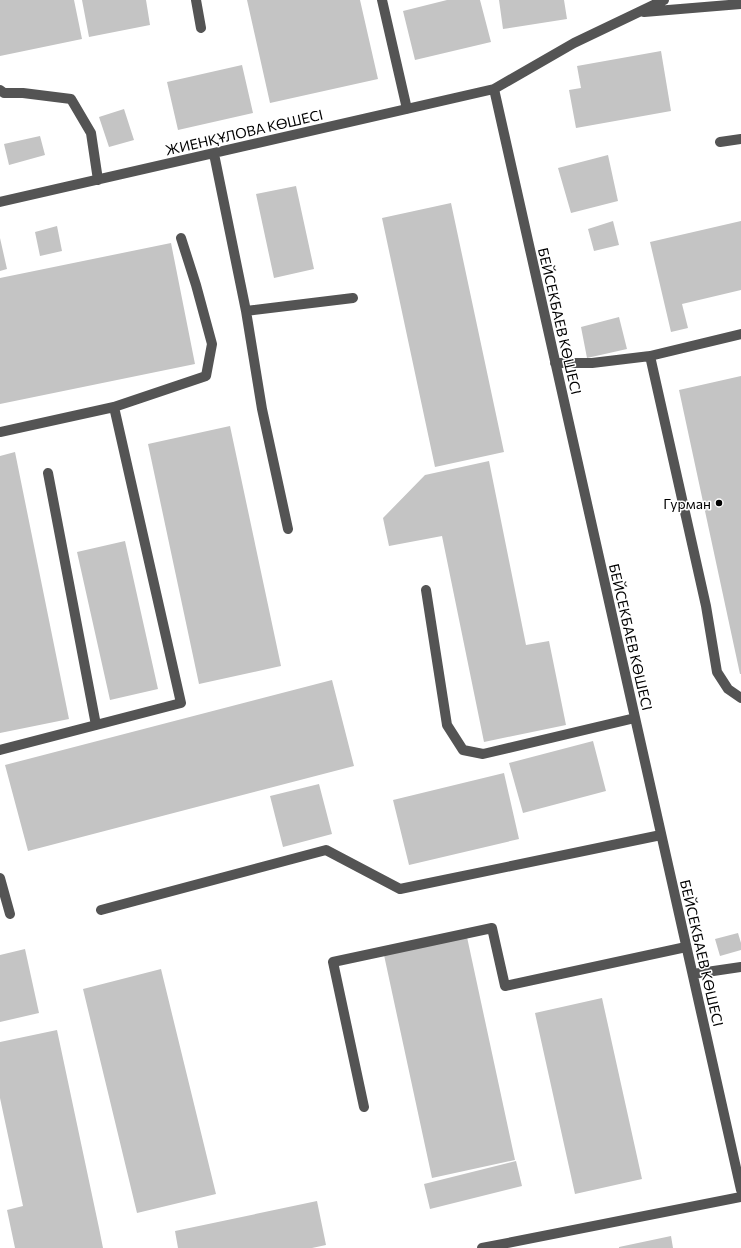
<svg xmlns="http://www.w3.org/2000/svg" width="741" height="1248" viewBox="0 0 741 1248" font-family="Commissioner,sans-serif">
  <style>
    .building { fill: #c4c4c4 }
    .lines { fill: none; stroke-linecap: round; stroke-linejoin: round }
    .minor { stroke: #545454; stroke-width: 10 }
    .poi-dot { fill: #000; stroke: #fff; stroke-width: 1.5 }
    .labels { text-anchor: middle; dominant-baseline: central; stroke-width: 3; stroke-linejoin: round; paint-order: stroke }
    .street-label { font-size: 14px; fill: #000; stroke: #fff }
    .poi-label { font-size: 14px; fill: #000; stroke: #fff; text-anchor: end }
  </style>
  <rect width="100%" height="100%" fill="#fff"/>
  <!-- building -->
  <path class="building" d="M0,0H74L82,39L0,56Z
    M82,0H146L150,25L89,37Z
    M247,0H360L378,79L270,103Z
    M447,0H480L491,42L415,60L403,11Z
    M499,0H564L567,19L503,29Z
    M661,51L671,111L576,128L569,90L581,88L577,66Z
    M242,65L253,113L178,130L167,82Z
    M124,109L134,140L109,147L99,117Z
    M40,136L45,155L9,165L4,144Z
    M608,155L618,201L571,213L558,168Z
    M296,186L314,269L274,278L256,194Z
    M451,203L504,452L435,467L382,218Z
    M613,221L619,245L594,251L588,229Z
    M741,221V290L682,304L688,328L671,332L650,242Z
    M57,226L62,251L40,256L35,232Z
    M0,238L7,269L0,271Z
    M171,243L195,364L0,404V278Z
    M619,317L627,349L587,358L581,327Z
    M741,376V674H740L679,390Z
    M230,426L281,666L199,684L148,444Z
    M15,452L69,719L0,733V456Z
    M489,461L526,645L549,641L566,725L484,742L442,536L389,546L383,518L425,475Z
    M125,541L158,689L110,700L77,552Z
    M332,680L354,766L28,851L5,765Z
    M593,741L606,791L523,813L509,763Z
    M504,773L519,839L409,865L393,800Z
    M319,784L332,834L283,847L270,796Z
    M738,933L741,943V950L720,956L715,939Z
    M467,937L515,1160L432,1178L384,955Z
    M25,949L39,1013L0,1022V955Z
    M161,969L216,1194L137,1213L83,989Z
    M602,998L642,1179L575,1194L535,1013Z
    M57,1030L99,1228L103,1248H15L7,1210L23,1206L0,1098V1042Z
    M516,1161L522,1186L430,1209L424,1184Z
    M317,1201L326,1245L312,1248H178L175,1231Z
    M671,1236L673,1248H619V1247Z"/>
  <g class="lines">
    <!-- minor -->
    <path class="minor" d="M196,0L201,28
      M382,0L407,109
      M644,12L741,4
      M494,89L741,1190
      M0,90L4,93H23L71,99L91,133L98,180
      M720,142L741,139
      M214,154L246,311L262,409L288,529
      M0,202L494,89L574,43L664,0
      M246,311L353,298
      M650,356L706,606L717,672L728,689L741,698
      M555,363H592L650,356L741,334
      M114,407L206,376L212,344L196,285L181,238
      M0,432L114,407L181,703L0,750
      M48,473L96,725
      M426,590L447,725L463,750L483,754L635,718
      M0,878L10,914
      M101,910L326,850L400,889L661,835
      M693,974L741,967
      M364,1107L333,962L492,928L505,986L686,947
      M482,1248L741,1197"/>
  </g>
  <!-- markers -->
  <circle class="poi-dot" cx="719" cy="503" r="4"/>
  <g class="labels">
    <!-- street labels -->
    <g class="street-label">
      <text transform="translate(244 132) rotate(-13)">ЖИЕНҚҰЛОВА КӨШЕСІ</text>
      <text transform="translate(560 321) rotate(77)">БЕЙСЕКБАЕВ КӨШЕСІ</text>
      <text transform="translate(631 637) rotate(77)">БЕЙСЕКБАЕВ КӨШЕСІ</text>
      <text transform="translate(702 953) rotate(77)">БЕЙСЕКБАЕВ КӨШЕСІ</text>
    </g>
    <!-- poi labels -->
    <g class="poi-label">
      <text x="711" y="503">Гурман</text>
    </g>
  </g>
</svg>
